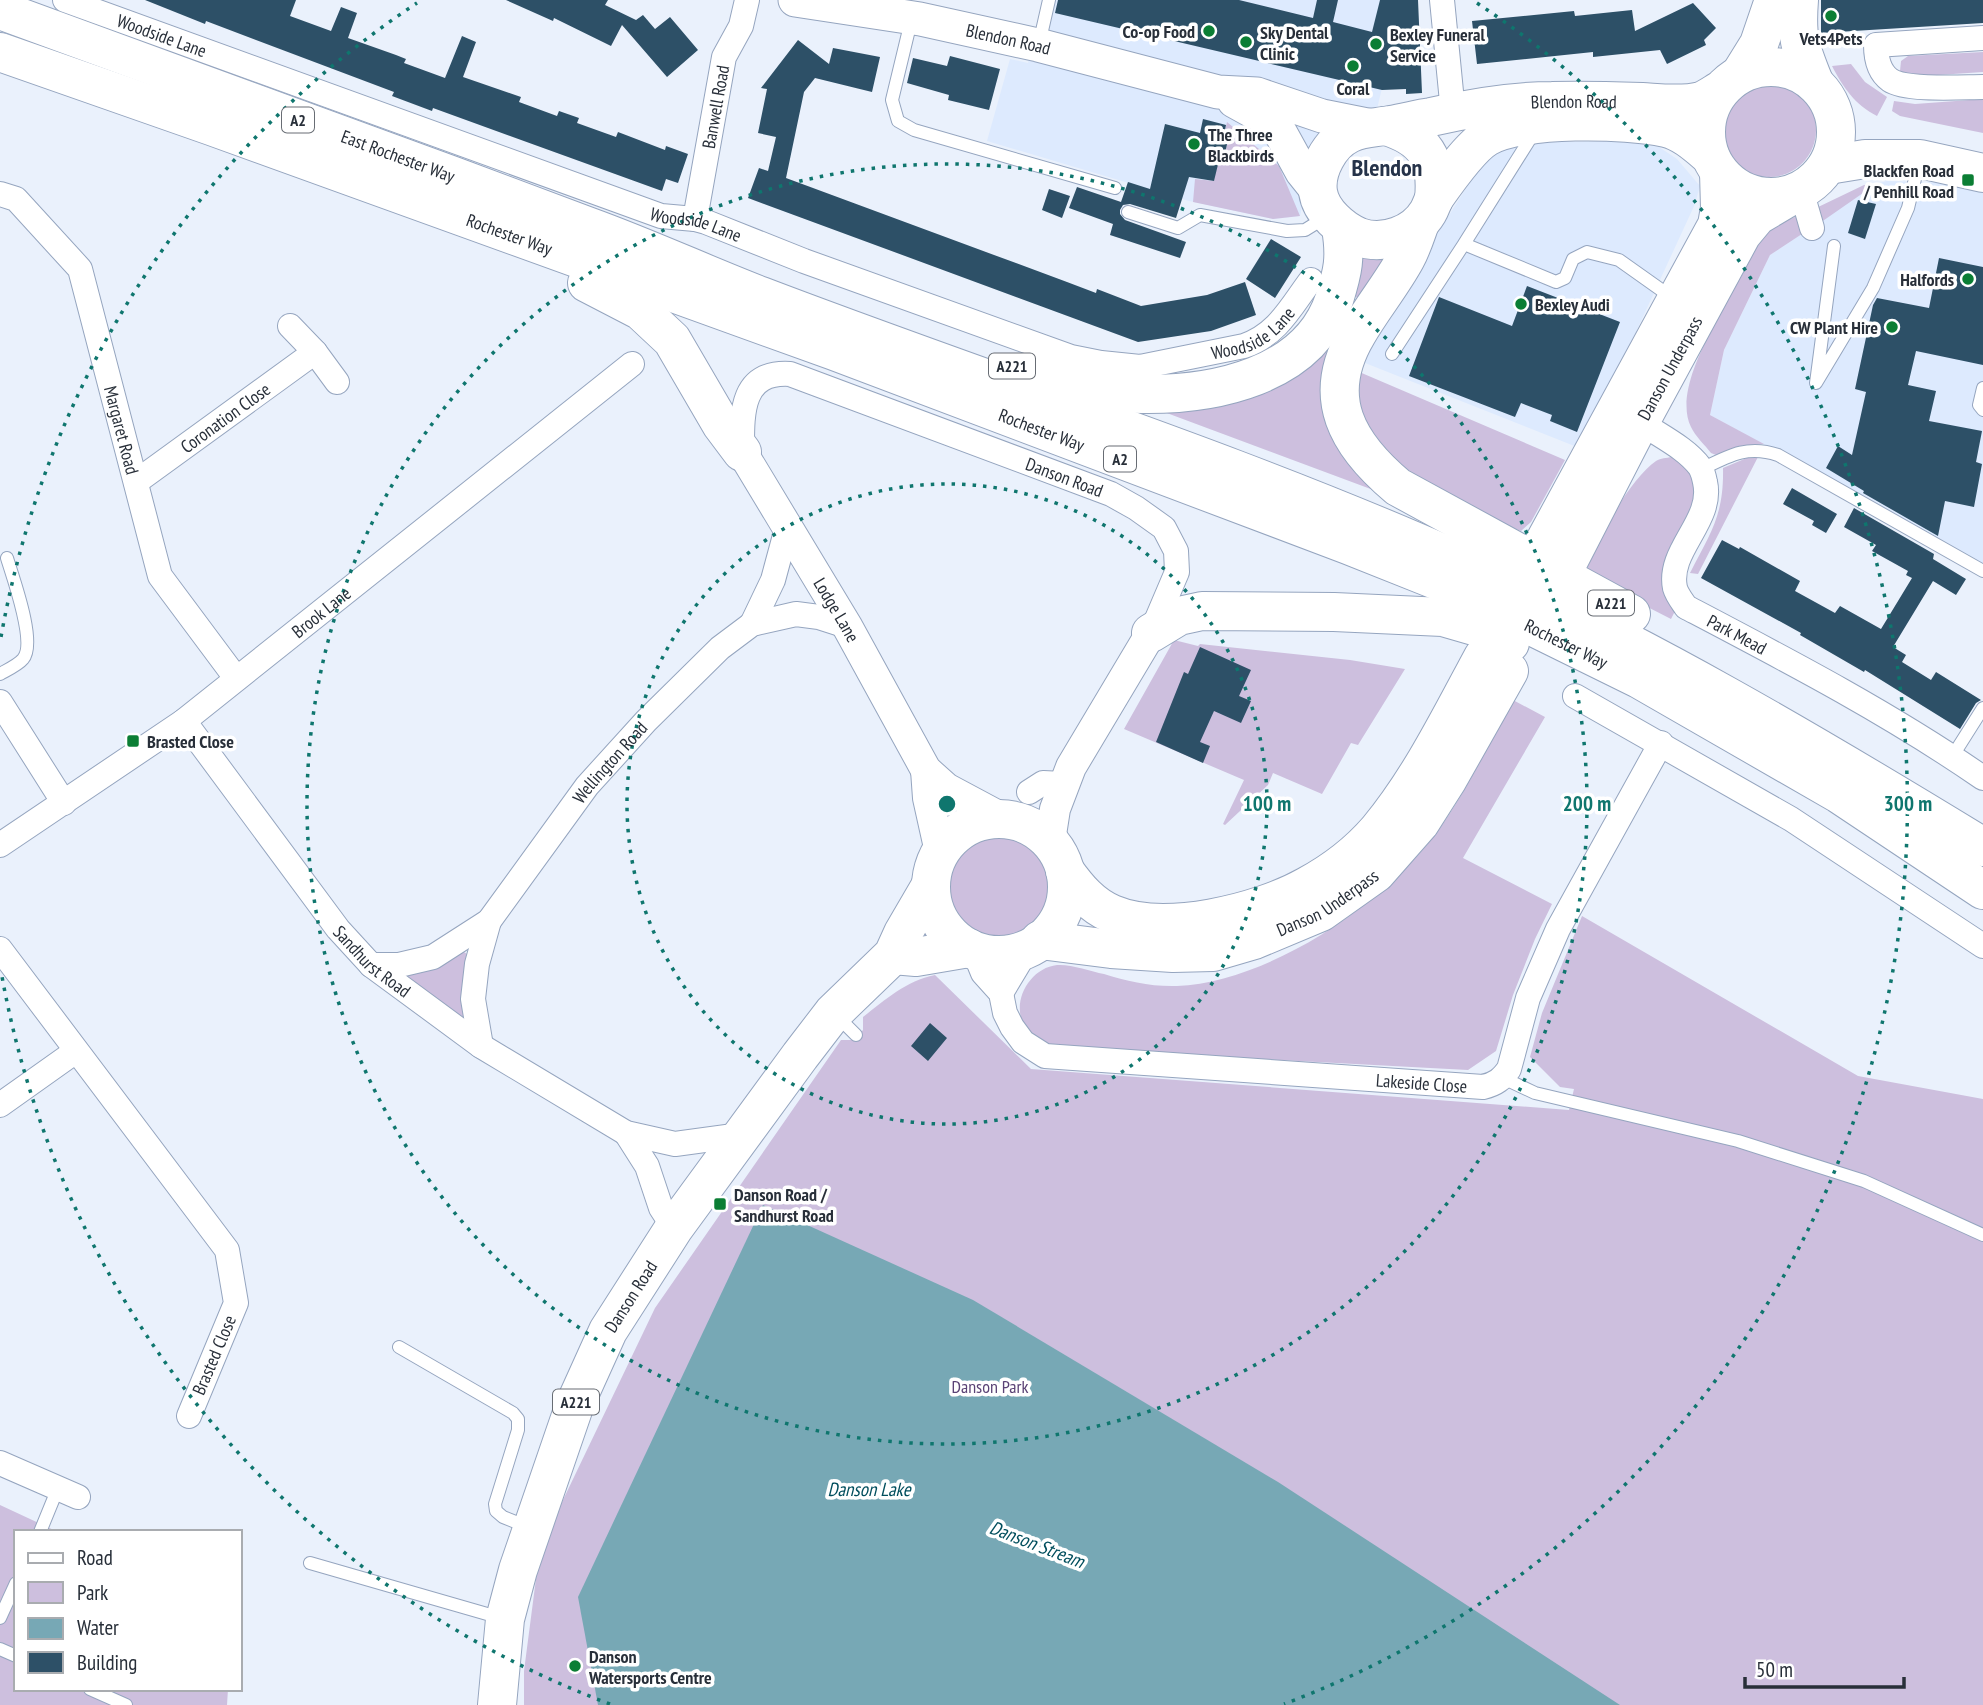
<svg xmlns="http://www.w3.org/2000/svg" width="1983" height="1705" viewBox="0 0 1983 1705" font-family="'PT Sans Narrow',sans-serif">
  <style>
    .built { fill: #ddeafe }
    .green { fill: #cdbfde }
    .water { fill: #77a8b5 }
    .building { fill: #2d5067 }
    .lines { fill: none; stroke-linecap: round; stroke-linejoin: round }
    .service-casing { stroke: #95a5bf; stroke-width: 14 }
    .minor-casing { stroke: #95a5bf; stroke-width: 26 }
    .tertiary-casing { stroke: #95a5bf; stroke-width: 32 }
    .secondary-casing { stroke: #95a5bf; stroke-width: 35 }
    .primary-casing { stroke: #95a5bf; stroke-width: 40 }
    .trunk-casing { stroke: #95a5bf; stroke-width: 40 }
    .service { stroke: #fff; stroke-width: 12 }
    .minor { stroke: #fff; stroke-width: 24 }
    .tertiary { stroke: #fff; stroke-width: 30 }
    .secondary { stroke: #fff; stroke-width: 33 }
    .primary { stroke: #fff; stroke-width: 38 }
    .trunk { stroke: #fff; stroke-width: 38 }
    .ring { fill: none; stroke: #0f766e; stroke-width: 3.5; stroke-dasharray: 3.5 7 }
    .poi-dot { fill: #0b7e34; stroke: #fff; stroke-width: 2.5 }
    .labels { text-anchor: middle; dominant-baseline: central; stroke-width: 7; stroke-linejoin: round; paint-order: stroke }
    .shield { fill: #fff; stroke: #686d74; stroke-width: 2 }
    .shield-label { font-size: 16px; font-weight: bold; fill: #282f39 }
    .poi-label { font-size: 18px; font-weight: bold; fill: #282f39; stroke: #fff; text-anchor: start }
    .street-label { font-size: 18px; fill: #282f39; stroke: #fff }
    .park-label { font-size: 18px; fill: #5a4275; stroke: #fff }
    .water-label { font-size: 19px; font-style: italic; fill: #014e5d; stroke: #fff }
    .district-label { font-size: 24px; font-weight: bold; fill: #263349; stroke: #fff }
    .centre { fill: #0f766e; stroke: #fff; stroke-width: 3.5 }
    .ring-label { font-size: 21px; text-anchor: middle; font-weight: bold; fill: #0f766e; stroke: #fff; stroke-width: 7; stroke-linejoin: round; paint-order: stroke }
  </style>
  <rect width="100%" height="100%" fill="#eaf1fc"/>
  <!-- built -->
  <path class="built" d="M1043,0H1403L1377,109L1310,168L1300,216L1273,219L1189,201L987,141L1010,59L1028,63Z
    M1618,141L1659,147L1677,159L1700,186L1695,204L1582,449L1360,361L1428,248L1486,157L1510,143Z
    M1887,181L1950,183L1983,190V565L1710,415L1724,350L1770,255L1876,184Z"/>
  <!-- green -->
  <path class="green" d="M1983,52V72L1908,77L1900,71L1901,61L1908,56Z
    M1851,64L1865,82L1887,97L1877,116C1855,105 1843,87 1832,66Z
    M1722 130a47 47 0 1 1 94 0a47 47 0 1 1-94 0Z
    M1983,99V133L1900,116L1892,111L1894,101L1915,104Z
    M1227,122L1279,166L1300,216L1273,219L1193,202L1195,179L1214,181L1217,151L1225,153L1229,137L1224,135Z
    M1876,184L1817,225L1814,209L1864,185Z
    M1797,216L1808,230L1770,255L1724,350L1710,415L1764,444L1740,446L1716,455L1711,453C1705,445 1695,436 1691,427C1668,380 1740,289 1758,243L1770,228Z
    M1358,247H1398L1359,299L1350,292Z
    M1340,321L1337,348L1376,491L1156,409Z
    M1357,371L1565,460L1531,522L1521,531L1485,518L1424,490L1361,438Z
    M1759,455L1698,574L1690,573C1711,532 1724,515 1723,468L1749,457Z
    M1672,457L1685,462L1698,482L1676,609L1671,619L1585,575C1594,543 1629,480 1656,461C1661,458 1666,458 1672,457Z
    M1174,640L1198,646L1200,644L1350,660L1405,669L1358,745L1351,743L1322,794L1273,773L1268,785L1225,825L1223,824L1244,780L1124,729Z
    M1513,700L1545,717L1463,858L1552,904L1535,939L1513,995L1496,1051L1468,1070L1053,1048C1042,1043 1030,1037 1024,1026C1011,1001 1030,968 1057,965C1071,964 1090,971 1104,974C1127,981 1152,987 1177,986C1270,982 1390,901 1442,825C1469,786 1490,742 1513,700Z
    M950 887a49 49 0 1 1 98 0a49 49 0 1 1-98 0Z
    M1582,916L1858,1076L1983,1099V1705H524V1671L540,1548L655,1308L841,1040H854L863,1030V1017C886,999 906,981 935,975L1031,1069L1569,1110L1574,1089L1560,1087L1530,1057L1542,1013Z
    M462,951L469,955L467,1024L401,977Z
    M0,1505L58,1532H16V1689H228L227,1705H0Z"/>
  <!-- water -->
  <path class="water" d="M763,1205L973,1300L1278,1482L1620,1705H598L578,1597Z"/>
  <!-- building -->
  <path class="building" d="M145,0H296L290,16L331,31L341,7L357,13L348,38L396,55L406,59L404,63L445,78L462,36L476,42L463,77L521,97L519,102L557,116L559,111L579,118L577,123L616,137L618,132L665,150L666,146L688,154L678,183L666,179L662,191L433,108L432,111L392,96L394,92L206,21L205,24Z
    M506,0H608L605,5L636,20L643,15L655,29L670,17L698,50L667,77L622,25L611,46L554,18L553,21Z
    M1058,0H1239L1313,18L1317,0H1338L1333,22L1372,32L1380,0H1418L1422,93L1406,94V89L1382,90L1055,13Z
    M1821,0H1983V23L1821,33Z
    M1693,3L1716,28L1704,40L1706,45L1667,64L1660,50L1593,57V52L1477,64L1472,21L1574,11L1575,16L1632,10L1635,31Z
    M798,40L829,64L833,48L880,57L872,92L815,78L804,92L786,178L1067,282L1096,293L1097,289L1141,306L1207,295L1245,282L1256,315L1211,331L1138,342L748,198L759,168L768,171L776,137L758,133L767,89L761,88Z
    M950,56L1000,69L989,110L948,100L949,95L907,83L913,58L947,66Z
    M1203,119L1226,125L1224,135L1229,136L1225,153L1221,152L1214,181L1189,177L1176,218L1130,204L1123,205L1120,210V214L1125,220L1186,242L1180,258L1110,235L1113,224L1069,208L1077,187L1121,202L1128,182L1150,189L1165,124L1200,133Z
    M1049,189L1070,196L1062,218L1042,210Z
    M1858,200L1876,204L1865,239L1848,233Z
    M1271,239L1301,257L1275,298L1246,279Z
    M1939,258L1983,267V365L1916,351L1908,385L1936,391L1929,421L1982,431L1976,462L1982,464L1974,507L1945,501L1938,536L1863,493L1864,491L1826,468L1838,446L1852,455L1866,392L1855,389L1873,305L1877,298L1929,308Z
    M1527,286L1620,322L1577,432L1550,421L1552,415L1521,403L1515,417L1409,376L1439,297L1512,326Z
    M1792,488L1837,514L1826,533L1812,525L1814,521L1783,504Z
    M1854,508L1934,554L1933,559L1966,579L1956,595L1933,581L1893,647L1906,655L1902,662L1931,680L1936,672L1981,700L1976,703L1960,729L1865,670L1864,672L1800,635L1801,633L1701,578L1722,540L1739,549L1740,547L1800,581L1795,591L1835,613L1840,606L1881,629L1912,578L1906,575L1908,571L1872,551L1876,545L1844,527Z
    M1200,647L1251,670L1239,696L1251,701L1241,723L1214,711L1200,742L1210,746L1203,763L1156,742L1184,672L1188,674Z
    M930,1023L947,1038L928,1061L911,1046Z"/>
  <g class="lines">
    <defs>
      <path id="service" d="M912,17L892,100L898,121L914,130L1115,188
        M1039,44L1049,0
        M1535,131L1464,244L1556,282L1565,278L1573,259L1587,252L1619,260L1674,299
        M1128,212L1178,228L1200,215L1287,231L1305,230L1326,217
        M1834,246L1816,383L1873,288L1908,208L1919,162
        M1392,354L1464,244
        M1983,388L1979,405L1983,410
        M1702,469C1730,455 1748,445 1778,455L1983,571
        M0,674C7,670 18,665 23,659C37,643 13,578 7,558
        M1952,757L1983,708
        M836,1015L856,1035
        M1503,1078L1535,1093L1738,1141L1864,1181L1983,1235
        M399,1347L513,1413L518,1419V1430L495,1504L496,1511L503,1517L528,1527
        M40,1532L58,1488
        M310,1563L501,1618
        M0,1618L16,1583
        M0,1649L16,1656
        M90,1689L126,1705"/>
      <g id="minor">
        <path id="s1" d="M65,0L661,216L695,219L706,222L804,261L1071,357L1101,363L1140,367L1244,346C1278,334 1290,308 1311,280"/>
        <path d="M1442,0L1453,112"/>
        <path d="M1983,38L1876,45C1876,58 1879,72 1890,80C1906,91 1963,87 1983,87"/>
        <path d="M1801,190L1812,228"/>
        <path id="s2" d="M0,194L16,199L80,269L160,576L236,678"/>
        <path id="s3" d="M695,219L724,57L741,26L747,0"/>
        <path d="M290,326L315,352L337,382"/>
        <path id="s4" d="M1640,422C1660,436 1686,448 1700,467C1703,472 1704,477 1705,482C1714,521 1667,550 1675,588C1677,595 1682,601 1686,607C1787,660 1889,713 1983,778"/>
        <path id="s5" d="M742,452C742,414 740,371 790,374L1111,494L1136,508L1164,528L1176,551L1177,572L1151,633"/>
        <path id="s6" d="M136,482L315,352"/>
        <path d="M752,624L773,580L787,528"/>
        <path d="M1575,696L1791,819L1983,946"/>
        <path d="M0,702L64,803"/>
        <path id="s7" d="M184,721L338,929L371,965L481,1046L626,1133L675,1144L741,1135"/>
        <path d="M1029,792L1043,783L1063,784"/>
        <path id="s8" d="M0,845L184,721L632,364"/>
        <path d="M0,949L227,1250L236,1303L189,1416"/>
        <path id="s9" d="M974,951L983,973L1001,993L1005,1013L1012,1027L1023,1042L1045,1056L1483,1087C1496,1084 1502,1079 1509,1069L1528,998L1558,929L1661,743"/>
        <path id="s10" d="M371,965H399L433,957L489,921L587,786L646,721L720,648L752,624L796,614L819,617L847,626"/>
        <path d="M1001,993L1028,948"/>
        <path d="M481,1046L473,999L477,964L489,921"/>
        <path d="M0,1105L76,1051"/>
        <path d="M626,1133L647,1166L661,1208L674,1228"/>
        <path d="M0,1463L78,1497"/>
      </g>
      <g id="tertiary">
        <path id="s11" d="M742,452L847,626L926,770L946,788L1004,819"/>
        <path d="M926,770L928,798L940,852"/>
        <path d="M1050,841L1055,809L1071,767L1151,633"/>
      </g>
      <g id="secondary">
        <path id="s12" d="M795,0L920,19L1038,45L1218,92L1257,94L1322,116L1372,126"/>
        <path d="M1234,101L1263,117L1280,132L1302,172L1318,192"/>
      </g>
      <g id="primary">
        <path d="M1799,0C1796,38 1800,47 1814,82"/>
        <circle cx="1771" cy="132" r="65"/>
        <path d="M1741,73L1759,44L1774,0"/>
        <path d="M1386,126C1425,138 1438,159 1434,199"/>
        <path id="s13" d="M1710,156C1697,145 1683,132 1666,128C1626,119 1522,117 1487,137C1470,147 1447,180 1435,197C1432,202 1431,207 1428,212C1415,234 1384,246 1359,237C1342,230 1321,212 1318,192C1315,170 1330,143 1349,134C1362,127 1375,128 1390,125C1404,123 1417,119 1431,117C1470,108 1512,101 1552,101C1582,100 1612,101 1642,102C1660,103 1683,106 1701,101C1707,99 1714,94 1719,91"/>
        <path d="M1828,165L1865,159H1920L1983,173"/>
        <path d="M1540,550L1717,225L1720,208L1719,172"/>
        <path id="s14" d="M1568,562L1640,422L1742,234L1757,216L1794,194"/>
        <circle cx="999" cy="887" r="68"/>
        <path d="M1065,871C1078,889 1091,905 1112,914C1164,936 1259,913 1307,886C1333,872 1359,852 1378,830C1421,778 1451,716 1483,657"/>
        <path id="s15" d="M1040,940L1111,949L1173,953L1213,952L1254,940L1321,912L1376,873L1420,823L1448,779L1509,671"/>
        <path d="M893,955L916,957L969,948"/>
        <path id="s16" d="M497,1705L505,1619L518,1570L575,1404L608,1331L674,1228L800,1056L833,1013L893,955L903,933L931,885"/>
      </g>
      <g id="trunk">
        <path id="s17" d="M0,10C197,82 394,153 590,227C648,248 704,274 761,296C994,385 1233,460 1460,561C1642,642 1813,743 1983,847"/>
        <path id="s18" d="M0,52L211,126L834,351L1348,545L1446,584L1639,679L1839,794L1983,890"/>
        <path d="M1420,223C1416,234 1412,247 1406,258C1392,284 1372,308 1357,334C1319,398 1348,445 1398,487L1631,614"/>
        <path d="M587,283L641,311L672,340L721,424L742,452"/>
        <path d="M1037,375C1071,384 1106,393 1142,394C1213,395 1308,377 1334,300C1343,271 1346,258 1341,228"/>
        <path d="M1151,633L1179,616L1202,611L1334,612L1443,617L1481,628L1510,643"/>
      </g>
    </defs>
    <!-- service casing -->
    <use href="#service" class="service-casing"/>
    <!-- minor casing -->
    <use href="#minor" class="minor-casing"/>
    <!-- tertiary casing -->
    <use href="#tertiary" class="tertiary-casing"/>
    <!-- secondary casing -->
    <use href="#secondary" class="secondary-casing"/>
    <!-- primary casing -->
    <use href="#primary" class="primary-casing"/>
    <!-- trunk casing -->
    <use href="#trunk" class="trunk-casing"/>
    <!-- service -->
    <use href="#service" class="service"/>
    <!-- minor -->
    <use href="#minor" class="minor"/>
    <!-- tertiary -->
    <use href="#tertiary" class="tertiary"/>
    <!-- secondary -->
    <use href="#secondary" class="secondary"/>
    <!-- primary -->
    <use href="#primary" class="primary"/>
    <!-- trunk -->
    <use href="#trunk" class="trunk"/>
  </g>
  <!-- distance rings -->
  <g class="ring">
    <circle cx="947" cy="804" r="320"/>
    <circle cx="947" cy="804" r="640"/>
    <path d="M610 1704A961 961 0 0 1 1 971M1 637A961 961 0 0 1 417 3M1477 3A961 961 0 0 1 1284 1704"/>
  </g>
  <!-- markers -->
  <g class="poi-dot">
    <circle cx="1831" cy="16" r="7"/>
    <circle cx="1209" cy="31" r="7"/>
    <circle cx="1246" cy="42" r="7"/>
    <circle cx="1376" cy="44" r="7"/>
    <circle cx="1353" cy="66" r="7"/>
    <circle cx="1194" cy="144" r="7"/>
    <rect x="1961" y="173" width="14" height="14" rx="3.5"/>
    <circle cx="1968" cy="279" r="7"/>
    <circle cx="1521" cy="304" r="7"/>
    <circle cx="1892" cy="327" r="7"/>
    <rect x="126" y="734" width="14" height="14" rx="3.5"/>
    <rect x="713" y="1197" width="14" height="14" rx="3.5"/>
    <circle cx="575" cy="1666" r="7"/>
  </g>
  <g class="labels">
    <!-- shield labels -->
    <g class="shield">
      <rect x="282" y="107.5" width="32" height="25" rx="5"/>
      <rect x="989" y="353.5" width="46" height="25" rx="5"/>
      <rect x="1104" y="446.5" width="32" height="25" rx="5"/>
      <rect x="1588" y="590.5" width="46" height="25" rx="5"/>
      <rect x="553" y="1389.5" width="46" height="25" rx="5"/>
    </g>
    <g class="shield-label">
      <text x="298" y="120">A2</text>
      <text x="1012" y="366">A221</text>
      <text x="1120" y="459">A2</text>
      <text x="1611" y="603">A221</text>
      <text x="576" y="1402">A221</text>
    </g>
    <!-- poi labels -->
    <g class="poi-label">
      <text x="1195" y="31" text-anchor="end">Co-op Food</text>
      <text x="1260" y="32">Sky Dental<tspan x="1260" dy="21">Clinic</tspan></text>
      <text x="1390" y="34">Bexley Funeral<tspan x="1390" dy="21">Service</tspan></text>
      <text x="1831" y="38" text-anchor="middle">Vets4Pets</text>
      <text x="1353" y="88" text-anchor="middle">Coral</text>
      <text x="1208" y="134">The Three<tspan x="1208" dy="21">Blackbirds</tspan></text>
      <text x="1954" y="170" text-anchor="end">Blackfen Road<tspan x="1954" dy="21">/ Penhill Road</tspan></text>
      <text x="1954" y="279" text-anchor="end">Halfords</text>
      <text x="1535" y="304">Bexley Audi</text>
      <text x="1878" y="327" text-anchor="end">CW Plant Hire</text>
      <text x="147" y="741">Brasted Close</text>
      <text x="734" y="1194">Danson Road /<tspan x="734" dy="21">Sandhurst Road</tspan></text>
      <text x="589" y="1656">Danson<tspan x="589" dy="21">Watersports Centre</tspan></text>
    </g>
    <!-- street labels -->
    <g class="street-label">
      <text stroke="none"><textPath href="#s1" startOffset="103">Woodside Lane</textPath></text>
      <text stroke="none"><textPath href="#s12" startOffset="217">Blendon Road</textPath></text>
      <text stroke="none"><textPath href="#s13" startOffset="770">Blendon Road</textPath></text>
      <text stroke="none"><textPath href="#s3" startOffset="114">Banwell Road</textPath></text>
      <text stroke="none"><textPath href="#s17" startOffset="424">East Rochester Way</textPath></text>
      <text stroke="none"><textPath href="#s1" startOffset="670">Woodside Lane</textPath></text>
      <text stroke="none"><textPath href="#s18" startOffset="541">Rochester Way</textPath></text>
      <text stroke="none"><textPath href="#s1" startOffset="1258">Woodside Lane</textPath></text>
      <text stroke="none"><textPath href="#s14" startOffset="219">Danson Underpass</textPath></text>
      <text stroke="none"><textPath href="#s6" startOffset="110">Coronation Close</textPath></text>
      <text stroke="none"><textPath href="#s18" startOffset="1108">Rochester Way</textPath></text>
      <text stroke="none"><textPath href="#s2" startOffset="278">Margaret Road</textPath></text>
      <text stroke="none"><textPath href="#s5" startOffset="401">Danson Road</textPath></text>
      <text stroke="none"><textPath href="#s11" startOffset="184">Lodge Lane</textPath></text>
      <text stroke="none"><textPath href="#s8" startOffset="397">Brook Lane</textPath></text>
      <text stroke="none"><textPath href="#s4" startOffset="284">Park Mead</textPath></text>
      <text stroke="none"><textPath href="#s18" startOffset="1675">Rochester Way</textPath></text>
      <text stroke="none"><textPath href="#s10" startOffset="329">Wellington Road</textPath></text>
      <text stroke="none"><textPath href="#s15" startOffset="299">Danson Underpass</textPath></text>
      <text stroke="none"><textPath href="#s7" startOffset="306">Sandhurst Road</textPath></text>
      <text stroke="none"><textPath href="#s9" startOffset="509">Lakeside Close</textPath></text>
      <text stroke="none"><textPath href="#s16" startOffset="434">Danson Road</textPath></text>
      <text transform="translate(214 1355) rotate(-67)">Brasted Close</text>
    </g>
    <!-- park labels -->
    <g class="park-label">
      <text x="990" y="1386">Danson Park</text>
    </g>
    <!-- water labels -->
    <g class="water-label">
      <text x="869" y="1489">Danson Lake</text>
      <text transform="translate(1037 1544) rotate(21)">Danson Stream</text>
    </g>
    <!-- district labels -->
    <g class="district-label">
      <text x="1387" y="167">Blendon</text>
    </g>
  </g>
  <circle cx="947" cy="804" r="10" class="centre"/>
  <g class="ring-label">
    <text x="1267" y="811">100 m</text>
    <text x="1587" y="811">200 m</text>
    <text x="1908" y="811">300 m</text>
  </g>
  <!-- legend -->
  <rect x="14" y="1530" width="228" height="161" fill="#ffffff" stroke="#a9acb0" stroke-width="2"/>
  <rect x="28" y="1553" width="35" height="10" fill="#ffffff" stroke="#a9acb0" stroke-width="2"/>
  <text x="77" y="1565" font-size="21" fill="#282f39">Road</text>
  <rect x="28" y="1582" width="35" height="21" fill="#cdbfde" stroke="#a9acb0" stroke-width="2"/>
  <text x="77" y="1600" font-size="21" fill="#282f39">Park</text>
  <rect x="28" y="1618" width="35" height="21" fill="#77a8b5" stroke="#a9acb0" stroke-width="2"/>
  <text x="77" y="1635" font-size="21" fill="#282f39">Water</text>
  <rect x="28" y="1652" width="35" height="21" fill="#2d5067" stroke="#a9acb0" stroke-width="2"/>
  <text x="77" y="1670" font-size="21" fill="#282f39">Building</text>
  <!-- scale -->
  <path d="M1745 1677v10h159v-10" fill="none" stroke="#282f39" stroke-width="3.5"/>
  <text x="1756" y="1677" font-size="21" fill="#282f39" stroke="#ffffff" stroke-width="5" paint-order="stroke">50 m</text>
</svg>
